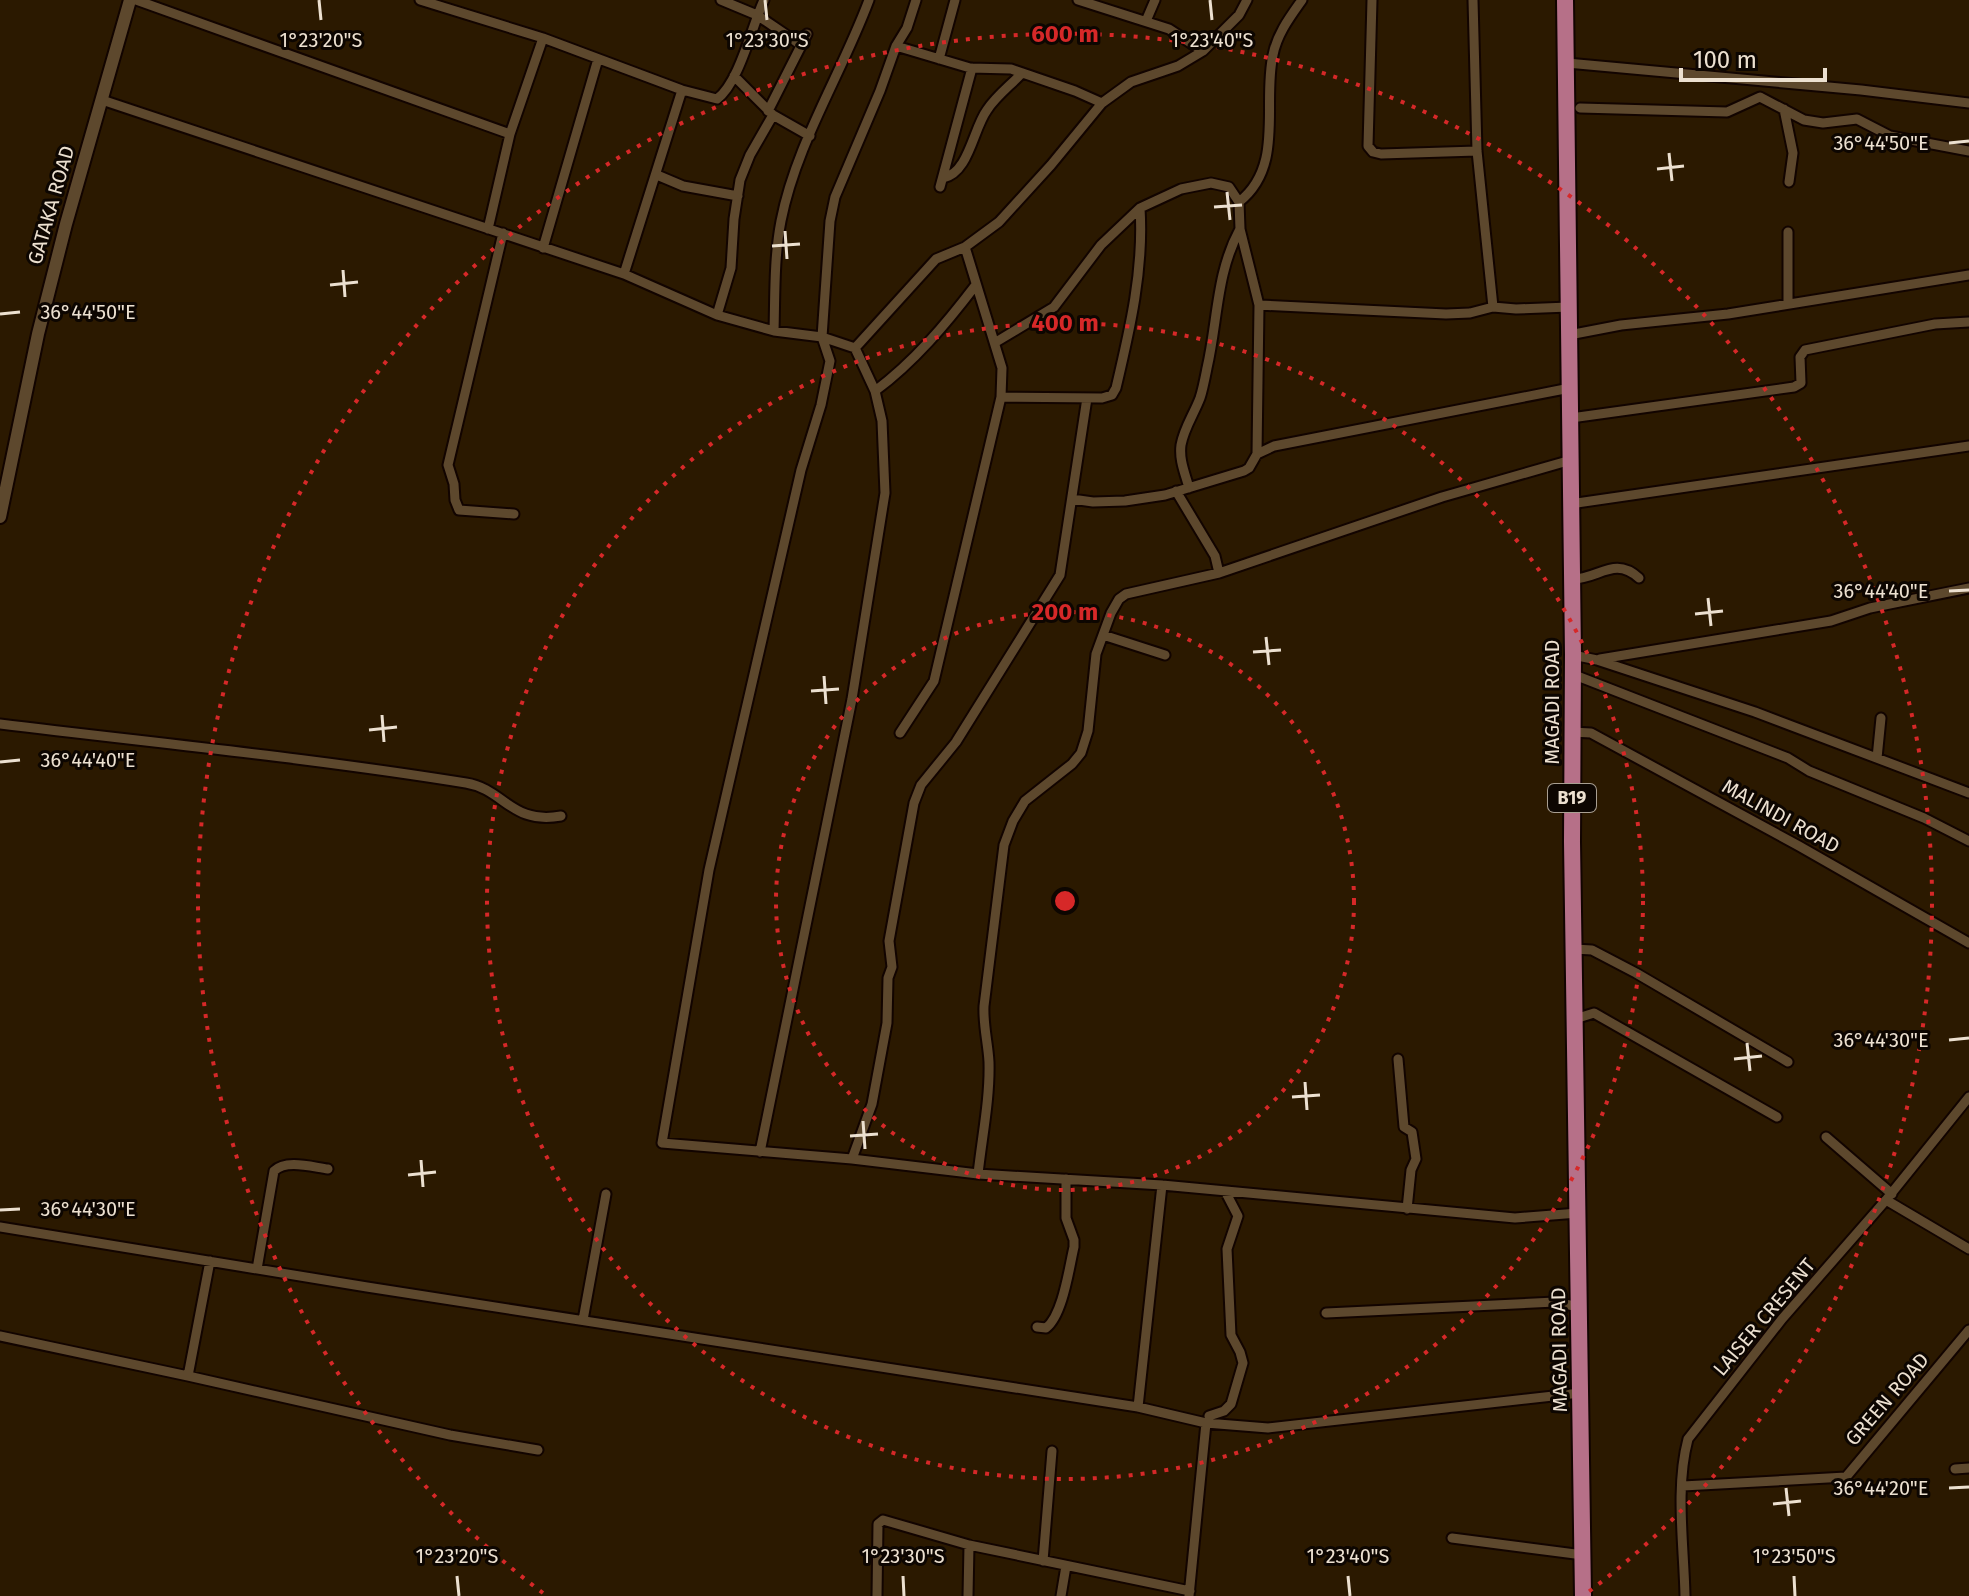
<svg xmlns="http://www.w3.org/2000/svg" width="1969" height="1596" viewBox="0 0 1969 1596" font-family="'Fira Sans',sans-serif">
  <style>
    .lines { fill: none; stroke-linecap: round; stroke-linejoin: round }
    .street-casing { stroke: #120400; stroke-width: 13 }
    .secondary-casing { stroke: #120400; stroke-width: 16 }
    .highway-casing { stroke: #120400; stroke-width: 20 }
    .street { stroke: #5d482d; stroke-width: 9 }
    .secondary { stroke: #5d482d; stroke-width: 12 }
    .highway { stroke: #b67088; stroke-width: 16 }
    .ticks { fill: none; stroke: #ece0d0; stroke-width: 3 }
    .ring { fill: none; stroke: #d62828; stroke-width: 4; stroke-dasharray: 4 8 }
    .labels { text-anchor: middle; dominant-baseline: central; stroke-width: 6; stroke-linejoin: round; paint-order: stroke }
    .shield { fill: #0d0601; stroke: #a99f92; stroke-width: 2 }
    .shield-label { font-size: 18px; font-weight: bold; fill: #ece0d0 }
    .street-label { font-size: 20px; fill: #ece0d0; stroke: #0d0601 }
    .ticks-label { font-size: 20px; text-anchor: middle; fill: #ece0d0; stroke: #0d0601; stroke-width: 6; stroke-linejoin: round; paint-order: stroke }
    .centre { fill: #d62828; stroke: #0d0601; stroke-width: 4 }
    .ring-label { font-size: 24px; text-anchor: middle; font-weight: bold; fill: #d62828; stroke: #0d0601; stroke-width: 6; stroke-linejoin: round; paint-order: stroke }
  </style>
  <rect width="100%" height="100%" fill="#2b1900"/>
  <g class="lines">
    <defs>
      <path id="street" d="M136,0L510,134
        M420,0L543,38L682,90L717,99C739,83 752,26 764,0
        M721,0L757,15L801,45
        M916,0L907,28L896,46L880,91L835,197L830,221L822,337L830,361L821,405L801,470L709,870L662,1143L852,1159L978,1174L1162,1185L1515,1218L1578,1213
        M1078,0L1169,29L1203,51
        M1372,0L1368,146L1373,152L1381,154L1477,151
        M1473,0L1477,151L1493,307
        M1146,21L1155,0
        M896,46L970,68L1011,69L1075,91L1102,103
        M939,59L955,0
        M1567,63L1861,90L1969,103
        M734,76L773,115L810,136
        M102,100L624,274L717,315L774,331L822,337L855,348L875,391L882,421L885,493L852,699L760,1152
        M1580,108L1727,112L1760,97L1804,120L1823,123L1857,119L1890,136L1969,151
        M1784,109L1793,153L1789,182
        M768,111L807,34
        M657,175L683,186L738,196
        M943,178C969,173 973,129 987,110C996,96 1011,85 1022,73
        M940,187L972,68
        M1239,202C1285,166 1262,103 1273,55C1277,34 1290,17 1302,0
        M488,229L510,134L543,38
        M503,233L448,465L454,484L455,500L459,510L514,514
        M543,248L598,59
        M624,274L682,90
        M1788,303V232
        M1259,305L1446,314L1470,313L1493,307L1516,309L1569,307
        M717,315L731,268L734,219L740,180L750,155L773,115
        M774,331C775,295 774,257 781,221C796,144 842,73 869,0
        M1569,335L1621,325L1728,314L1969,275
        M996,342L1054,307L1101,245L1140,208L1181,189L1211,183L1229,187L1239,202L1240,229L1259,305L1257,454L1249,468L1244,471L1165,495L1125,501L1093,502L1072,499
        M855,348L936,259L965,247L999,222L1051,165L1102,103L1131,82L1178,66L1203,51L1239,15L1247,0
        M875,391C914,362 946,324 975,286
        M1001,397L1102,398L1112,395L1116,388C1130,329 1144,269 1140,208
        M1571,418L1794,387L1801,383L1800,357L1805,350L1935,324L1969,322
        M1257,454L1274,446L1570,388
        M1189,488C1185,473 1179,460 1181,445C1184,428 1194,414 1200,398C1203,389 1205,378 1207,368C1218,320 1216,273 1240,229
        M1176,491L1215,556L1219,573
        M1570,504L1969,446
        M1571,579C1598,580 1614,555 1639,578
        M1103,635L1165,655
        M1573,655L1597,660L1755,712L1969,793
        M1600,659L1831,621L1870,608L1969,588
        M1572,674L1788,758L1809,771L1924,818L1969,841
        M0,724C155,743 311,758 466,783C504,789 511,825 561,816
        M1572,732L1591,733L1799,846L1969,943
        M900,733L934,681L1001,397L1002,368L965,247
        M1877,758L1881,718
        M1574,949L1592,950L1636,973L1788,1062
        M1575,1019L1594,1013L1777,1117
        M1398,1059L1404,1127L1412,1132L1416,1159L1411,1170L1407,1209
        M1826,1137L1892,1194
        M852,1159L872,1104L887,1023L888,978L892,967L889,941L914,803L921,785L956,742L1060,575L1087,398
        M978,1174C982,1137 990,1099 989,1062C988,1043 983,1025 984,1006L1004,845L1013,821L1025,801L1072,764L1081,753L1088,731L1096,654L1111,613L1119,599L1126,594L1219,573L1442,497L1571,460
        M1886,1200L1969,1249
        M0,1227L367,1287L1138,1407L1206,1423L1268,1428L1580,1393
        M257,1269L274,1171C286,1159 312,1167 328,1169
        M1326,1313L1555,1302L1579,1307
        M583,1320L606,1194
        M1037,1327L1046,1328C1063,1315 1069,1268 1074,1247V1240L1066,1218V1179
        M0,1336L188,1376L210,1261
        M188,1376L450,1435L538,1450
        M1138,1407L1162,1185
        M1209,1416L1224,1411L1231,1404L1243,1363L1240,1352L1231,1335L1227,1249L1238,1216L1225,1191
        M1955,1469L1969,1468
        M1683,1486L1846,1477L1969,1330
        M1452,1538L1583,1555
        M1043,1561L1052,1451
        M877,1596L878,1524L883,1520L969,1545L1190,1591
        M968,1596L969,1545
        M1061,1596L1066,1566
        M1189,1596L1206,1423
        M1685,1596C1684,1545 1675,1488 1688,1439L1782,1319L1886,1200L1969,1097"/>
      <path id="secondary" d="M0,517L38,334L66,224L130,0"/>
      <path id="highway" d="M1565,0L1573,655L1572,842L1583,1596"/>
    </defs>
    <!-- street casing -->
    <use href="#street" class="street-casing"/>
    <!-- secondary casing -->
    <use href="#secondary" class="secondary-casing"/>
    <!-- highway casing -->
    <use href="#highway" class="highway-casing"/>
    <!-- street -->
    <use href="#street" class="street"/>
    <!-- secondary -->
    <use href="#secondary" class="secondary"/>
    <!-- highway -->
    <use href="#highway" class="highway"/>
  </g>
  <!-- ticks -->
  <path class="ticks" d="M319,0L321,20M765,0L767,20M1210,0L1212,20M1949,143L1969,141M1669,153L1672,181M1657,169L1684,166M1227,192L1230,220M1214,207L1242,205M785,231L787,259M772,246L800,244M343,270L345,297M330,285L358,282M0,314L20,312M1949,591L1969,590M1708,598L1711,626M1695,614L1723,611M1266,637L1269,665M1253,652L1281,650M824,676L826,704M811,691L839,689M382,715L384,742M369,730L397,727M0,762L20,760M1949,1040L1969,1038M1747,1043L1750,1071M1734,1059L1762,1056M1305,1082L1307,1110M1292,1097L1320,1095M863,1121L865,1149M850,1136L878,1134M421,1160L423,1187M408,1175L436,1172M0,1210L20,1209M1786,1488L1789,1516M1949,1488L1969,1487M1773,1504L1801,1501M457,1576L459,1596M903,1576L904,1596M1348,1576L1350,1596M1794,1576L1795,1596"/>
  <!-- distance rings -->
  <g class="ring">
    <circle cx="1065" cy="901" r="289"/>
    <circle cx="1065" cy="901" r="578"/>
    <path d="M543 1593A867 867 0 1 1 1587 1593"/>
  </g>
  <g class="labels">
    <!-- shield labels -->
    <rect class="shield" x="1548" y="784" width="48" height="28" rx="6"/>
    <g class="shield-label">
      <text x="1572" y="798">B19</text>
    </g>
    <!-- street labels -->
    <g class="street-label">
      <text transform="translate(51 205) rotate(-74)">GATAKA ROAD</text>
      <text transform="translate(1552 702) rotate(-90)">MAGADI ROAD</text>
      <text transform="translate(1781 816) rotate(29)">MALINDI ROAD</text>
      <text transform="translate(1764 1317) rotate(-50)">LAISER CRESENT</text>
      <text transform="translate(1559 1350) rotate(-91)">MAGADI ROAD</text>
      <text transform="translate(1887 1399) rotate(-49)">GREEN ROAD</text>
    </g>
  </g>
  <g class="ticks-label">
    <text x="321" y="47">1°23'20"S</text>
    <text x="767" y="47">1°23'30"S</text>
    <text x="1212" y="47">1°23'40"S</text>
    <text x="1881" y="150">36°44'50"E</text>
    <text x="88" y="319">36°44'50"E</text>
    <text x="1881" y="598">36°44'40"E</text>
    <text x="88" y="767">36°44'40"E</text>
    <text x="1881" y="1047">36°44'30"E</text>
    <text x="88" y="1216">36°44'30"E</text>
    <text x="1881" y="1495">36°44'20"E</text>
    <text x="457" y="1563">1°23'20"S</text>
    <text x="903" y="1563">1°23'30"S</text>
    <text x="1348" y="1563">1°23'40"S</text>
    <text x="1794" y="1563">1°23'50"S</text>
  </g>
  <circle cx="1065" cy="901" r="12" class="centre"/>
  <g class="ring-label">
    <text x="1065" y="42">600 m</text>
    <text x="1065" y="331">400 m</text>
    <text x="1065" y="620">200 m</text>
  </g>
  <!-- scale -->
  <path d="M1681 68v12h144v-12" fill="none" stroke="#ece0d0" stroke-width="4"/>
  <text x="1693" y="68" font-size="24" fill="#ece0d0" stroke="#0d0601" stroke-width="6" paint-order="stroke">100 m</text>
</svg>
